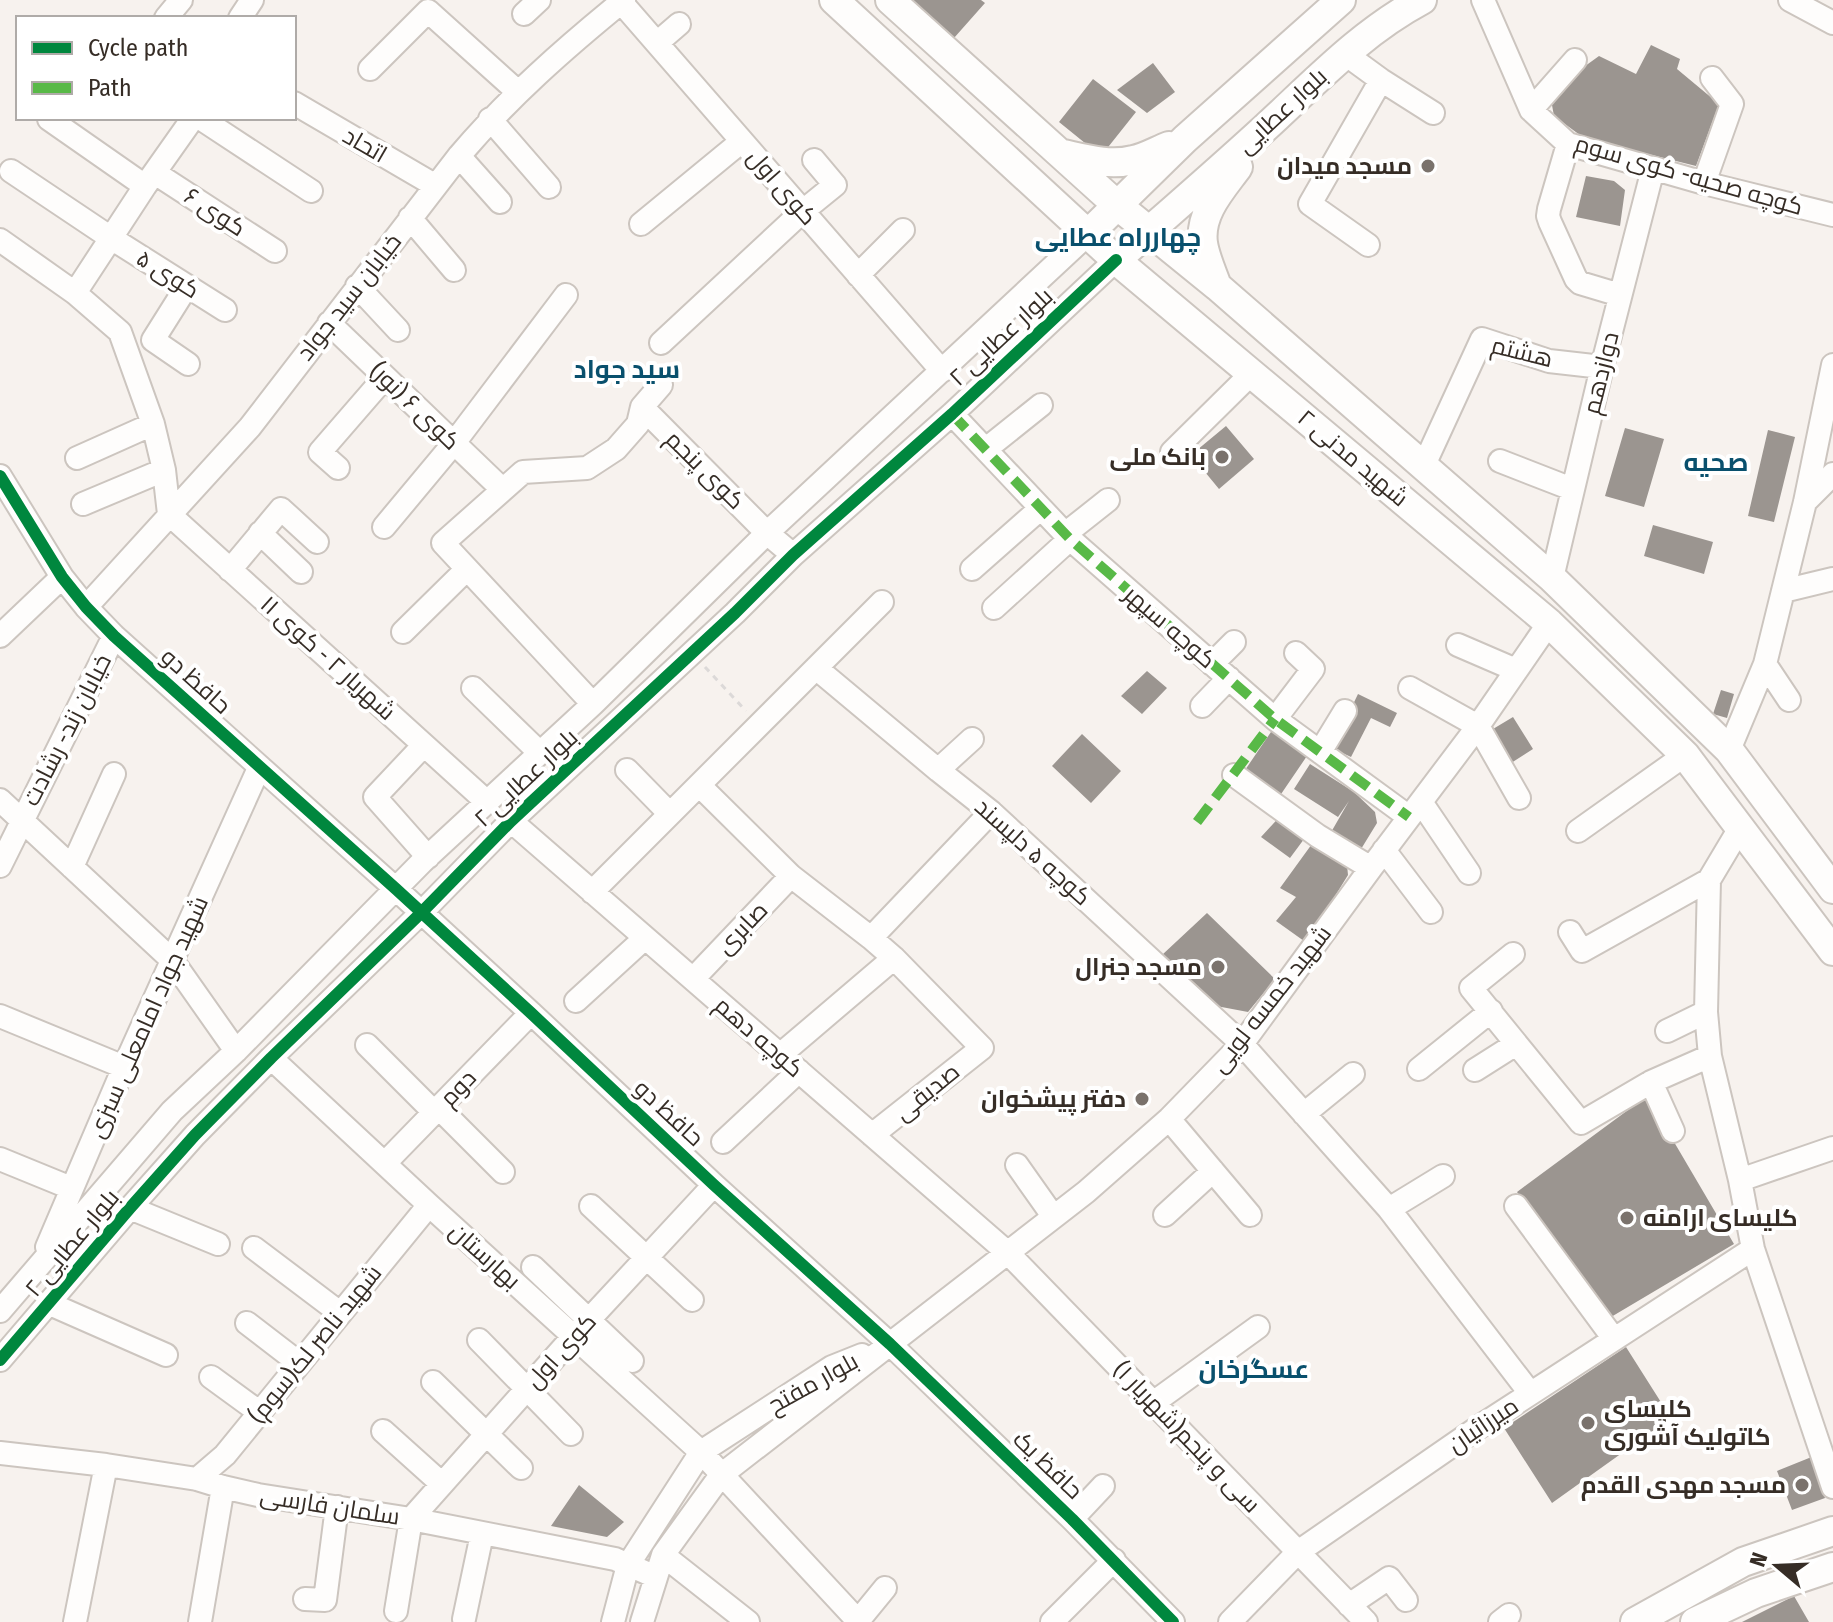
<svg xmlns="http://www.w3.org/2000/svg" width="1833" height="1622" viewBox="0 0 1833 1622" font-family="'Fira Sans Condensed',Cairo,sans-serif">
  <style>
    .building { fill: #9b9590 }
    .lines { fill: none; stroke-linecap: round; stroke-linejoin: round }
    .minor-casing { stroke: #ccc5bf; stroke-width: 26 }
    .major-casing { stroke: #ccc5bf; stroke-width: 32 }
    .path { stroke: #dcd9d8; stroke-width: 3; stroke-dasharray: 6 6; stroke-linecap: butt }
    .minor { stroke: #fefdfc; stroke-width: 22 }
    .major { stroke: #fefdfc; stroke-width: 28 }
    .quiet { stroke: #58b947; stroke-width: 10; stroke-dasharray: 20 10; stroke-linecap: butt }
    .cycleway-casing { stroke: #fff; stroke-width: 17 }
    .cycleway { stroke: #00873e; stroke-width: 12 }
    .poi-dot { fill: #7a726c; stroke: #fff; stroke-width: 3 }
    .labels { text-anchor: middle; dominant-baseline: central; stroke-width: 8; stroke-linejoin: round; paint-order: stroke }
    .street-label { font-size: 24px; fill: #362d26; stroke: #fff }
    .poi-label { font-size: 24px; font-weight: bold; fill: #362d26; stroke: #fff; text-anchor: end }
    .neighbourhood-label { font-size: 26px; font-weight: bold; fill: #09506d; stroke: #fff }
  </style>
  <rect width="100%" height="100%" fill="#f7f2ee"/>
  <!-- building -->
  <path class="building" d="M911,0H981L985,3L954,38Z
    M1651,45L1680,59L1677,69L1719,104L1696,166L1584,138L1554,116L1552,105L1581,69L1599,56L1636,74Z
    M1153,63L1175,92L1147,113L1117,90Z
    M1093,79L1136,112L1101,156L1059,122Z
    M1586,176L1614,181L1625,190L1620,226L1576,217Z
    M1226,426L1254,459L1219,489L1191,455Z
    M1625,428L1664,439L1644,507L1605,496Z
    M1768,430L1795,437L1774,522L1748,516Z
    M1653,525L1713,542L1704,574L1644,556Z
    M1147,671L1167,688L1142,714L1121,696Z
    M1721,690L1734,694L1727,718L1713,714Z
    M1358,694L1397,713L1390,727L1371,718L1351,757L1332,748Z
    M1513,717L1533,749L1508,765L1488,732Z
    M1273,729L1309,753L1277,800L1241,776Z
    M1082,734L1121,771L1091,803L1052,766Z
    M1310,764L1354,792L1375,812L1377,823L1358,854L1330,834L1349,801L1338,817L1294,789Z
    M1284,812L1310,831L1290,858L1261,837Z
    M1317,837L1347,865L1348,875L1324,914L1304,941L1276,921L1296,897L1280,888Z
    M1207,913L1275,979L1248,1012L1211,1005L1162,955Z
    M1647,1096L1734,1244L1606,1320L1517,1192Z
    M1626,1347L1671,1418L1552,1503L1504,1428Z
    M1814,1456L1825,1498L1792,1510L1777,1471Z
    M579,1485L624,1522L607,1537L551,1526Z
    M1794,1596L1809,1622H1742Z"/>
  <g class="lines">
    <defs>
      <path id="minor" d="M1483,0L1531,110L1568,144L1704,183L1833,215
        M1790,0L1833,23
        M621,2L942,371
        M524,14L539,0
        M166,18L181,0
        M240,18L252,0
        M657,43L679,24
        M1344,53L1381,80L1433,113
        M370,69L428,11L518,92
        M294,103L436,186
        M1531,110L1575,60
        M200,118L311,191
        M49,119L145,186
        M490,119L549,187
        M1568,144L1549,209L1548,216L1550,222L1576,279L1580,283L1620,295
        M459,156L500,202
        M11,171L111,238L225,310
        M155,173L275,251
        M1704,183L1732,104L1712,78
        M410,218L454,270
        M641,224L742,141
        M0,240L75,293L120,332L153,424L164,470L169,514L487,802
        M1368,245L1310,204L1381,80
        M858,275L903,230
        M187,286L153,340L188,364
        M357,286L398,330
        M75,293L145,186L193,118
        M329,323L502,489
        M661,343L803,211L835,185L814,160
        M642,407L767,533L793,555
        M952,414L1070,539L1275,719L1409,817
        M986,449L1041,405
        M1172,452L1252,373
        M77,458L153,424
        M1500,461L1572,489
        M1424,465L1482,339L1549,361L1602,367
        M338,468L320,452L385,377
        M0,476L62,577L86,607L114,636L396,889L531,1013L714,1185L890,1344L1072,1519L1173,1622
        M1805,502L1833,474
        M83,504L164,470
        M384,527L454,443L566,295
        M260,533L301,572
        M1065,534L1108,500
        M972,569L1040,509
        M230,570L281,509L317,542
        M1552,578L1602,367L1653,169
        M1783,591L1833,579
        M86,607L250,427L459,156C508,98 565,48 624,0
        M994,608L1070,539
        M403,632L467,569
        M0,636L62,577
        M1458,645L1516,670
        M1212,664L1234,642
        M1765,664L1789,700
        M816,668L938,770L991,812L1242,1044L1389,1209L1530,1393
        M473,688L540,753
        M1410,688L1478,726L1519,798
        M593,704L443,543L523,472L587,468L616,449L638,424L642,407L661,385
        M1202,706L1229,678
        M1275,719L1313,669L1296,653
        M424,745L375,797L428,857
        M1729,750L1765,664L1805,502L1833,365
        M1320,752L1345,711
        M627,770L670,814
        M938,770L972,739
        M1234,775L1318,836L1371,868
        M699,785L791,876L871,938L991,812
        M0,800L172,960L236,1051
        M1421,802L1469,873
        M511,821L1008,1253L1366,1622
        M1740,828L1709,880L1706,1012L1710,1056L1740,1180L1753,1249L1833,1487
        M1578,831L1685,755
        M1384,850L1431,912
        M0,866L114,636
        M72,867L114,774
        M592,892L882,602
        M1570,932L1582,951L1709,880
        M871,938L894,958L982,1048L872,1135
        M1513,954L1471,988L1581,1123L1651,1082L1710,1056
        M693,979L791,876
        M576,1001L645,938
        M0,1016L124,1067
        M1667,1031L1706,1012
        M367,1045L434,1112
        M780,1055L894,958
        M271,1058L429,1205L701,1452L859,1622
        M1419,1069L1491,1011
        M1475,1070L1516,1044
        M1651,1082L1673,1131
        M439,1108L503,1172
        M1304,1114L1353,1074
        M1169,1119L1250,1215
        M723,1142L799,1071
        M0,1159L71,1188
        M385,1163L531,1013
        M1017,1165L1053,1216
        M1740,1180L1833,1148
        M591,1206L692,1300
        M1516,1206L1614,1339
        M130,1208L218,1244
        M1389,1209L1443,1176
        M1165,1215L1213,1171
        M47,1247L124,1067L259,768
        M254,1248L340,1313
        M533,1267L632,1361
        M50,1304L166,1355
        M0,1311L172,1111L236,1051L422,862L593,704L767,533L1088,234
        M247,1323L299,1363
        M479,1340L571,1434
        M0,1360L130,1208L195,1135L271,1058L421,913L511,821L735,613L793,555L952,414L1116,260
        M211,1377L259,1412
        M433,1382L521,1468
        M1153,1403L1258,1327
        M383,1431L442,1484
        M0,1453L106,1465L197,1479L223,1487L258,1495L411,1519L615,1559L656,1577
        M197,1479L225,1455L429,1205
        M1072,1519L1103,1486
        M663,1555L748,1622
        M305,1599L325,1600L337,1507
        M1349,1605L1389,1578L1406,1600
        M396,1611L411,1519L573,1337L714,1185
        M464,1619L482,1534
        M858,1621L885,1588
        M75,1622L106,1465
        M200,1622L223,1487
        M613,1622L628,1565L701,1452L832,1367L862,1355
        M642,1622L663,1555L721,1475L1086,1192L1169,1119L1242,1044L1371,868L1478,726L1549,623
        M1052,1622L1114,1560
        M1230,1622L1298,1552L1476,1429L1753,1249
        M1500,1622L1509,1615"/>
      <path id="major" d="M834,0L1116,260L1549,623L1685,755L1833,951
        M890,0L1117,205L1217,286L1552,578L1729,750L1833,889
        M1063,154C1086,159 1110,166 1133,160C1145,158 1158,150 1169,146
        M1088,234L1185,139L1341,0
        M1116,260C1166,216 1217,172 1266,127C1316,81 1362,32 1422,0
        M1217,286C1212,272 1205,257 1203,243C1199,213 1222,189 1238,167
        M1635,1622L1743,1562L1833,1531
        M1695,1622L1756,1593L1833,1567"/>
    </defs>
    <!-- minor casing -->
    <use href="#minor" class="minor-casing"/>
    <!-- major casing -->
    <use href="#major" class="major-casing"/>
    <!-- path -->
    <path class="path" d="M705,667L746,711"/>
    <!-- minor -->
    <use href="#minor" class="minor"/>
    <!-- major -->
    <use href="#major" class="major"/>
    <!-- quiet -->
    <path class="quiet" d="M952,414L1070,539L1275,719L1409,817
      M1197,822L1275,719"/>
    <defs>
      <path id="cycleway" d="M0,476L62,577L86,607L114,636L396,889L531,1013L714,1185L890,1344L1072,1519L1173,1622
        M0,1360L130,1208L195,1135L271,1058L421,913L511,821L735,613L793,555L952,414L1116,260"/>
    </defs>
    <!-- cycleway casing -->
    <use href="#cycleway" class="cycleway-casing"/>
    <!-- cycleway -->
    <use href="#cycleway" class="cycleway"/>
  </g>
  <!-- markers -->
  <g class="poi-dot">
    <circle cx="1428" cy="166" r="8"/>
    <circle cx="1222" cy="457" r="8"/>
    <circle cx="1218" cy="967" r="8"/>
    <circle cx="1142" cy="1099" r="8"/>
    <circle cx="1627" cy="1218" r="8"/>
    <circle cx="1588" cy="1423" r="8"/>
    <circle cx="1802" cy="1485" r="8"/>
  </g>
  <g class="labels">
    <!-- street labels -->
    <g class="street-label">
      <text transform="translate(1282 111) rotate(-43)">بلوار عطایی</text>
      <text transform="translate(365 145) rotate(30)">اتحاد</text>
      <text transform="translate(1689 175) rotate(16)">کوچه صحیه- کوی سوم</text>
      <text transform="translate(782 187) rotate(49)">کوی اول</text>
      <text transform="translate(215 212) rotate(33)">کوی ۶</text>
      <text transform="translate(168 274) rotate(32)">کوی ۵</text>
      <text transform="translate(349 297) rotate(-52)">خیابان سید جواد</text>
      <text transform="translate(1001 337) rotate(-43)">بلوار عطایی ۲</text>
      <text transform="translate(1522 352) rotate(14)">هشتم</text>
      <text transform="translate(1601 373) rotate(-76)">دوازدهم</text>
      <text transform="translate(415 406) rotate(44)">کوی ۶ (نور)</text>
      <text transform="translate(1353 458) rotate(40)">شهید مدنی ۲</text>
      <text transform="translate(705 470) rotate(45)">کوی پنجم</text>
      <text transform="translate(1170 627) rotate(41)">کوچه سپهر</text>
      <text transform="translate(328 658) rotate(42)">شهریار ۲ - کوی ۱۱</text>
      <text transform="translate(196 681) rotate(42)">حافظ دو</text>
      <text transform="translate(67 730) rotate(-63)">خیابان زند- رشادت</text>
      <text transform="translate(526 778) rotate(-43)">بلوار عطایی ۲</text>
      <text transform="translate(1033 852) rotate(42)">کوچه ۵ دلپسند</text>
      <text transform="translate(742 928) rotate(-46)">صابری</text>
      <text transform="translate(1271 999) rotate(-52)">شهید خمسه لویی</text>
      <text transform="translate(148 1017) rotate(-66)">شهید جواد امامعلی سبزی</text>
      <text transform="translate(759 1037) rotate(41)">کوچه دهم</text>
      <text transform="translate(458 1088) rotate(-46)">دوم</text>
      <text transform="translate(927 1092) rotate(-39)">صدیقی</text>
      <text transform="translate(669 1113) rotate(43)">حافظ دو</text>
      <text transform="translate(72 1243) rotate(-50)">بلوار عطایی ۲</text>
      <text transform="translate(485 1256) rotate(42)">بهارستان</text>
      <text transform="translate(315 1344) rotate(-51)">شهید ناصر لک(سوم)</text>
      <text transform="translate(561 1351) rotate(-48)">کوی اول</text>
      <text transform="translate(813 1383) rotate(-29)">بلوار مفتح</text>
      <text transform="translate(1483 1425) rotate(-34)">میرزائیان</text>
      <text transform="translate(1187 1437) rotate(46)">سی و پنجم(شهریار ۱)</text>
      <text transform="translate(1048 1465) rotate(44)">حافظ یک</text>
      <text transform="translate(330 1506) rotate(9)">سلمان فارسی</text>
    </g>
    <!-- poi labels -->
    <g class="poi-label">
      <text x="1412" y="166">مسجد میدان</text>
      <text x="1206" y="457">بانک ملی</text>
      <text x="1202" y="967">مسجد جنرال</text>
      <text x="1126" y="1099">دفتر پیشخوان</text>
      <text x="1643" y="1218" text-anchor="start">کلیسای ارامنه</text>
      <text x="1604" y="1409" text-anchor="start">کلیسای<tspan x="1604" dy="28">کاتولیک آشوری</tspan></text>
      <text x="1786" y="1485">مسجد مهدی القدم</text>
    </g>
    <!-- neighbourhood labels -->
    <g class="neighbourhood-label">
      <text x="1118" y="237">چهارراه عطایی</text>
      <text x="627" y="369">سید جواد</text>
      <text x="1716" y="462">صحیه</text>
      <text x="1254" y="1369">عسگرخان</text>
    </g>
  </g>
  <!-- legend -->
  <rect x="16" y="16" width="280" height="104" fill="#ffffff" stroke="#afaba8" stroke-width="2"/>
  <rect x="32" y="42" width="40" height="12" fill="#00873e" stroke="#afaba8" stroke-width="2"/>
  <text x="88" y="56" font-size="24" fill="#362d26">Cycle path</text>
  <rect x="32" y="82" width="40" height="12" fill="#58b947" stroke="#afaba8" stroke-width="2"/>
  <text x="88" y="96" font-size="24" fill="#362d26">Path</text>
  <!-- north arrow -->
  <g transform="translate(1777 1566) rotate(289)" stroke="#ffffff" stroke-width="6" paint-order="stroke">
  <path d="M0-6L14 30L0 20L-14 30Z" fill="#362d26"/>
  <text y="-12" font-size="22" font-weight="bold" text-anchor="middle" fill="#362d26">N</text>
  </g>
</svg>
